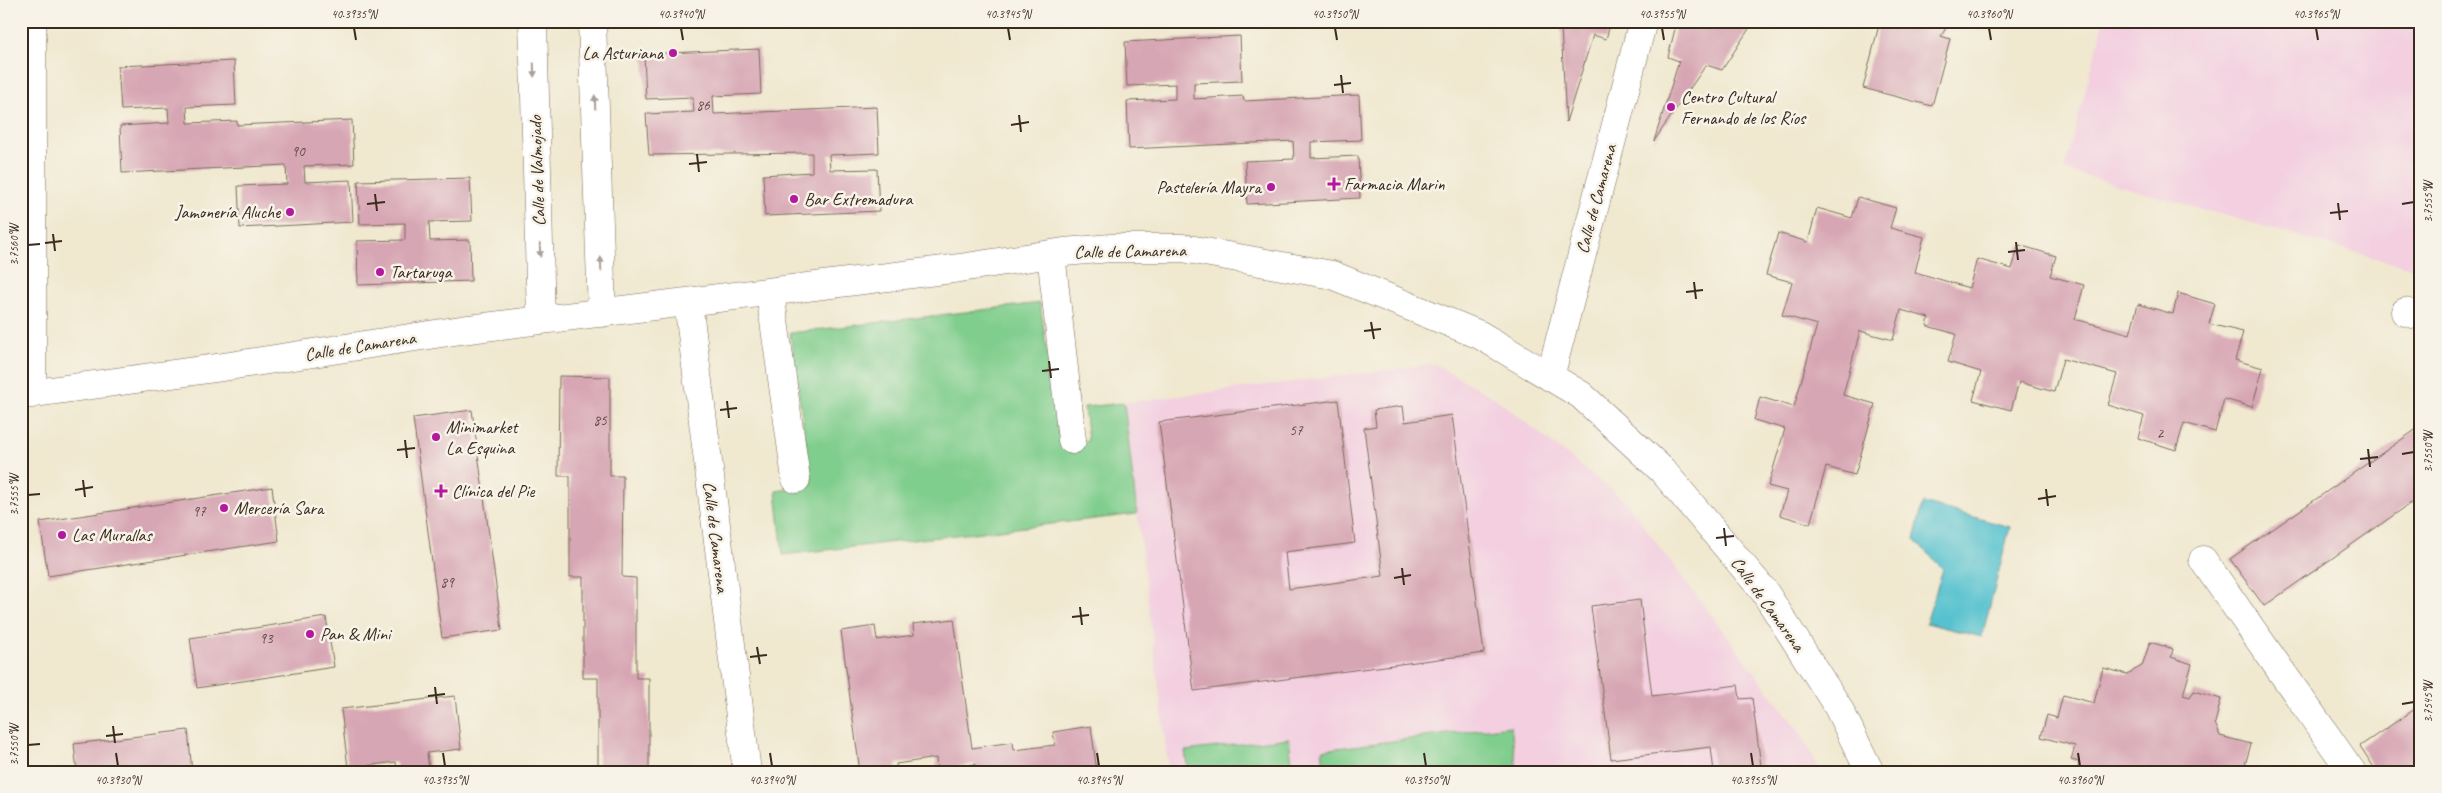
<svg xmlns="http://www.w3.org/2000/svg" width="2442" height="793" viewBox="0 0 2442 793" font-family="Caveat,sans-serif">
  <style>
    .built { fill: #f3cfe0 }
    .green { fill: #80ce8d; stroke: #5e7c56 }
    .water { fill: #56c2cf; stroke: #487676 }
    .building { fill: #d7a6b4 }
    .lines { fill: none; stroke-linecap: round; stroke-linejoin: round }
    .minor-casing { stroke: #7a6c5c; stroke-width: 29 }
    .minor { stroke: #fff; stroke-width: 28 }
    .oneway { fill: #a79f9a }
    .ticks { fill: none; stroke: #3b2a1e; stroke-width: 2 }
    .poi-dot { fill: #b5179e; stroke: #f7f3e8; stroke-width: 2 }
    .labels { text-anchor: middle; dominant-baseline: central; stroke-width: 5; stroke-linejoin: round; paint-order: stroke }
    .number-label { font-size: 15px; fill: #624944 }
    .poi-label { font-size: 18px; fill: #3b2a1e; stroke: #f7f3e8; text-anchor: start }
    .street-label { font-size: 18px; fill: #3b2a1e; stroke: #f7f3e8 }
    .neatline { fill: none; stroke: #3b2a1e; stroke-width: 2 }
    .ticks-label { font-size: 12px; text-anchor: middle; fill: #3b2a1e }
  </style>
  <rect width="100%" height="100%" fill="#f7f3e8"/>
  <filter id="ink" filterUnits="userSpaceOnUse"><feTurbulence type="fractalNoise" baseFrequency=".02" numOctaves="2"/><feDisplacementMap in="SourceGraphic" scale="10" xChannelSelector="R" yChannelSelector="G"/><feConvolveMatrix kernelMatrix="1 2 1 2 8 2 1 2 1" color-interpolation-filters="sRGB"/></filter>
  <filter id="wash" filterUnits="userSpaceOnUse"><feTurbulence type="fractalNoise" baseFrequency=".0096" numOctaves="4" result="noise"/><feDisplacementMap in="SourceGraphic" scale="20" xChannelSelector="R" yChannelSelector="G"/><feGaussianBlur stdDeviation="1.12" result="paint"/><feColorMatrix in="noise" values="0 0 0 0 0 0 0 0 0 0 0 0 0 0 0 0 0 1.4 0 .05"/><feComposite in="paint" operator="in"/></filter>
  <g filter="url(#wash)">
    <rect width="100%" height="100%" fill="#f0e8cf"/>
    <!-- built -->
    <path class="built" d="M2104,21H2421V271L2064,170Z
      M1434,364L1495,398L1625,501L1801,734L1821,772H1169L1124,403Z"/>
    <!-- green -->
    <path class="green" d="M1040,303L1060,444L1088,441L1084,407L1124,403L1137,514L783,555L776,491L812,486L790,333Z
      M1511,726L1517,772H1325L1322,750Z
      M1289,738L1293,772H1188L1185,751Z"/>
    <!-- water -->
    <path class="water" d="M1923,503L2010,527L1982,637L1926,623L1943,569L1914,540Z"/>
    <g id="blocks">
      <!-- building -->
      <path class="building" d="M1547,21H1611L1606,39L1593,35L1566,122L1561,26Z
        M1677,21H1754L1722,70L1706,65L1654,141L1679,61L1668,57Z
        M1880,21H1946V28L1941,36L1950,39L1932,106L1863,88Z
        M1240,36L1242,81L1194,83V99L1243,96L1244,101L1359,95L1361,140L1311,142V158L1358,156L1360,198L1247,204L1245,161L1294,159L1293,141L1129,149L1127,101L1175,99V84L1127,86L1125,42Z
        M759,49L761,94L713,96L714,114L877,107L879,153L829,155L830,170L877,169L879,211L765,216L763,175L812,172V153L649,155L646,114L694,112L693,97L646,99L644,54Z
        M234,61L236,105L187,107L188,123L237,121V125L352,120L354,164L304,166L305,182L351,180L353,222L240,228L238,186L287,184L286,165L122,173L120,126L169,123L168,108L121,110L118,66Z
        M470,178L472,221L429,222L430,241L470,240L471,281L358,285L357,241L405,240V223L360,224L358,181Z
        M1858,197L1896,208L1890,228L1924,237L1915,272L1969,288L1977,259L2012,269L2019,245L2056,256L2050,276L2084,285L2075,319L2130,334L2138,304L2173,314L2178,293L2215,304L2209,324L2243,332L2235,360L2263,368L2252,407L2224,399L2215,432L2184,423L2176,450L2138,438L2144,416L2108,405L2117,374L2063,359L2054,392L2019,382L2011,410L1973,400L1981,372L1948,362L1956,334L1927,326L1929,318L1901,310L1893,340L1860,331L1843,395L1875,404L1855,475L1826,467L1810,524L1780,515L1787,491L1768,486L1785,429L1754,420L1760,397L1794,407L1817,325L1782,315L1792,282L1766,275L1778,233L1808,242L1817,208L1852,218Z
        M559,376L610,377V476H623L622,577L636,578V678H649V772H598V678H583V577H570V476H558Z
        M1338,400L1355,543L1285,552L1289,589L1383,576L1364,428L1376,426L1374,410L1403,406L1405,422L1452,415L1484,653L1194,691L1159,422Z
        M472,410L502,630L442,638L413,418Z
        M2421,426V496L2264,606L2230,559Z
        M272,487L279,541L48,576L40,522Z
        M1640,600L1652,696L1738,685L1740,699L1752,698L1761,766L1714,772L1711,747L1611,759L1591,606Z
        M326,617L334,667L197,688L190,638Z
        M954,619L972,748L1013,742L1014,750L1055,745L1053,732L1091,726L1097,772H976L975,764L937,770L936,758L896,764L897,772H860L841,631L875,626L877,640L914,635L913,624Z
        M2150,642L2173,649L2171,657L2192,664L2183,695L2190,697L2194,691L2221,699L2215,723L2220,736L2251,744L2243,772H2077L2079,762L2071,760L2075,746L2041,737L2047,715L2057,718L2063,695L2094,703L2103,668L2127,674L2142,666Z
        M455,696L461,749L427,753L429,770L440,769L441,772H397L396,762L348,768L341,709Z
        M2421,705V772H2377L2360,746Z
        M188,730L192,772H77L74,744Z"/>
    </g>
  </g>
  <g filter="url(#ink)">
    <use href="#blocks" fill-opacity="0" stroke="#7a6c5c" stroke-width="1"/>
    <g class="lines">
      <defs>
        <path id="minor" d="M32,21V394
          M533,21L541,320
          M592,21L602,313
          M1051,254L1072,440
          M770,292L796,479
          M688,302L747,772
          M2405,312L2421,316
          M1550,377L1643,21
          M21,395L223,367L461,330L960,268L1064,252L1111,248H1183L1332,275L1480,335L1581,395L1662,470L1764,591L1838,707L1870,772
          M2203,560L2352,772"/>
      </defs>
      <!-- minor casing -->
      <use href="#minor" class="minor-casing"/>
      <!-- minor -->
      <use href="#minor" class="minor"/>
    </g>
    <!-- one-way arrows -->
    <defs><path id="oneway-solid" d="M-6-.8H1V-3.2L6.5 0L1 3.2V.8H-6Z" transform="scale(1.25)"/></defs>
    <g class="oneway">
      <use href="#oneway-solid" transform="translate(534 70) rotate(88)"/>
      <use href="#oneway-solid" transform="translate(595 102) rotate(-92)"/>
      <use href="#oneway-solid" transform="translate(540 250) rotate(88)"/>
      <use href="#oneway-solid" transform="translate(601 264) rotate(-92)"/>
    </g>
  </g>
  <!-- ticks -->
  <path class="ticks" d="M354,28L356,40M681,28L683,40M1008,28L1010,40M1335,28L1337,40M1662,28L1664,40M1989,28L1991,40M2316,28L2318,40M1341,75L1343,93M1334,85L1351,83M1019,115L1021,132M1011,125L1029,122M697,154L699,172M689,164L707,162M375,194L377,211M2338,203L2340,220M367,204L385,202M2402,204L2414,202M2330,213L2348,211M53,234L55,251M2016,242L2018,260M45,243L62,241M28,245L40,244M2008,252L2025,250M1694,282L1696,299M1686,292L1703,290M1371,322L1374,339M1364,331L1381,329M1049,361L1051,378M1042,371L1059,369M727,401L729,418M720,410L737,408M405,440L407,458M2368,449L2370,467M397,450L415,448M2402,454L2414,452M2360,459L2378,457M83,480L85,497M2046,489L2048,506M75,490L93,487M28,495L40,494M2038,499L2056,496M1724,528L1726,546M1716,538L1734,536M1402,568L1404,585M1394,578L1411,575M1080,607L1082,625M1072,617L1089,615M757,647L760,664M750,657L767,655M435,687L437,704M428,696L445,694M2402,704L2414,702M113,726L115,743M106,736L123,734M28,745L40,744M116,753L118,766M443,753L445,766M770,753L772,766M1097,753L1099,766M1424,753L1426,766M1751,753L1753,766M2078,753L2080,766"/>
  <!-- markers -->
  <g class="poi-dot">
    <circle cx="673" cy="53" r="5"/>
    <circle cx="1671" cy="107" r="5"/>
    <path d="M1331.5 176.5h5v5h5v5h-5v5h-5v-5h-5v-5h5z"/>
    <circle cx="1271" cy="187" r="5"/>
    <circle cx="794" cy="199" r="5"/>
    <circle cx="290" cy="212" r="5"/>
    <circle cx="380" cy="272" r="5"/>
    <circle cx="436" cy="437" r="5"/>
    <path d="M438.5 483.5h5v5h5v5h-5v5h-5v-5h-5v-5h5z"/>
    <circle cx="224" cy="508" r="5"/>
    <circle cx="62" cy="535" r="5"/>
    <circle cx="310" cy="634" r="5"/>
  </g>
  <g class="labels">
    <!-- number labels -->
    <g class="number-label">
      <text x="703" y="105">86</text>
      <text x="298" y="151">90</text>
      <text x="600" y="420">85</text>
      <text x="1296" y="430">57</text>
      <text x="2160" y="433">2</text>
      <text x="199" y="511">97</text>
      <text x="447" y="582">89</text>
      <text x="266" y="638">93</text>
    </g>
    <!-- poi labels -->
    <g class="poi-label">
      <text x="663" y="53" text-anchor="end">La Asturiana</text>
      <text x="1681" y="97">Centro Cultural<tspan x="1681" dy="21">Fernando de los Ríos</tspan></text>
      <text x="1344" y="184">Farmacia Marin</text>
      <text x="1261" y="187" text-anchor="end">Pastelería Mayra</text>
      <text x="804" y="199">Bar Extremadura</text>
      <text x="280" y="212" text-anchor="end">Jamonería Aluche</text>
      <text x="390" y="272">Tartaruga</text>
      <text x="446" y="427">Minimarket<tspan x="446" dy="21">La Esquina</tspan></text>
      <text x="452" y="491">Clínica del Pie</text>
      <text x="234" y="508">Mercería Sara</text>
      <text x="72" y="535">Las Murallas</text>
      <text x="320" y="634">Pan &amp; Mini</text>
    </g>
    <!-- street labels -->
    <g class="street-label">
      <text transform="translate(537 171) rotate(-92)">Calle de Valmojado</text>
      <text transform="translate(1596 199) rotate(-75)">Calle de Camarena</text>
      <text transform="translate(1130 251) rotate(-1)">Calle de Camarena</text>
      <text transform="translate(360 346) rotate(-9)">Calle de Camarena</text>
      <text transform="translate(716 537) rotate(83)">Calle de Camarena</text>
      <text transform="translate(1768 604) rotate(54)">Calle de Camarena</text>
    </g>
  </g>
  <!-- margin -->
  <rect width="2442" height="793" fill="none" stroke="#f7f3e8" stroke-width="55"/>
  <rect x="28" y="28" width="2386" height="738" class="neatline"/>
  <g class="ticks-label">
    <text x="354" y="18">40.3935°N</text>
    <text x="681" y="18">40.3940°N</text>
    <text x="1008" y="18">40.3945°N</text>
    <text x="1335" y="18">40.3950°N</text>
    <text x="1662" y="18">40.3955°N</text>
    <text x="1989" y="18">40.3960°N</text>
    <text x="2316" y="18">40.3965°N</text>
    <text transform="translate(2428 202) rotate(-90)" y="4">3.7555°W</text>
    <text transform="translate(14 245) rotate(-90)" y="4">3.7560°W</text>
    <text transform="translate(2428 452) rotate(-90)" y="4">3.7550°W</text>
    <text transform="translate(14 495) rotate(-90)" y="4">3.7555°W</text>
    <text transform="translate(2428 702) rotate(-90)" y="4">3.7545°W</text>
    <text transform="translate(14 745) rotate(-90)" y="4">3.7550°W</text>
    <text x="118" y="784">40.3930°N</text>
    <text x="445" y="784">40.3935°N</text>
    <text x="772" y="784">40.3940°N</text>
    <text x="1099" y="784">40.3945°N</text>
    <text x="1426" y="784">40.3950°N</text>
    <text x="1753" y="784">40.3955°N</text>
    <text x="2080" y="784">40.3960°N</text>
  </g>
</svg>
